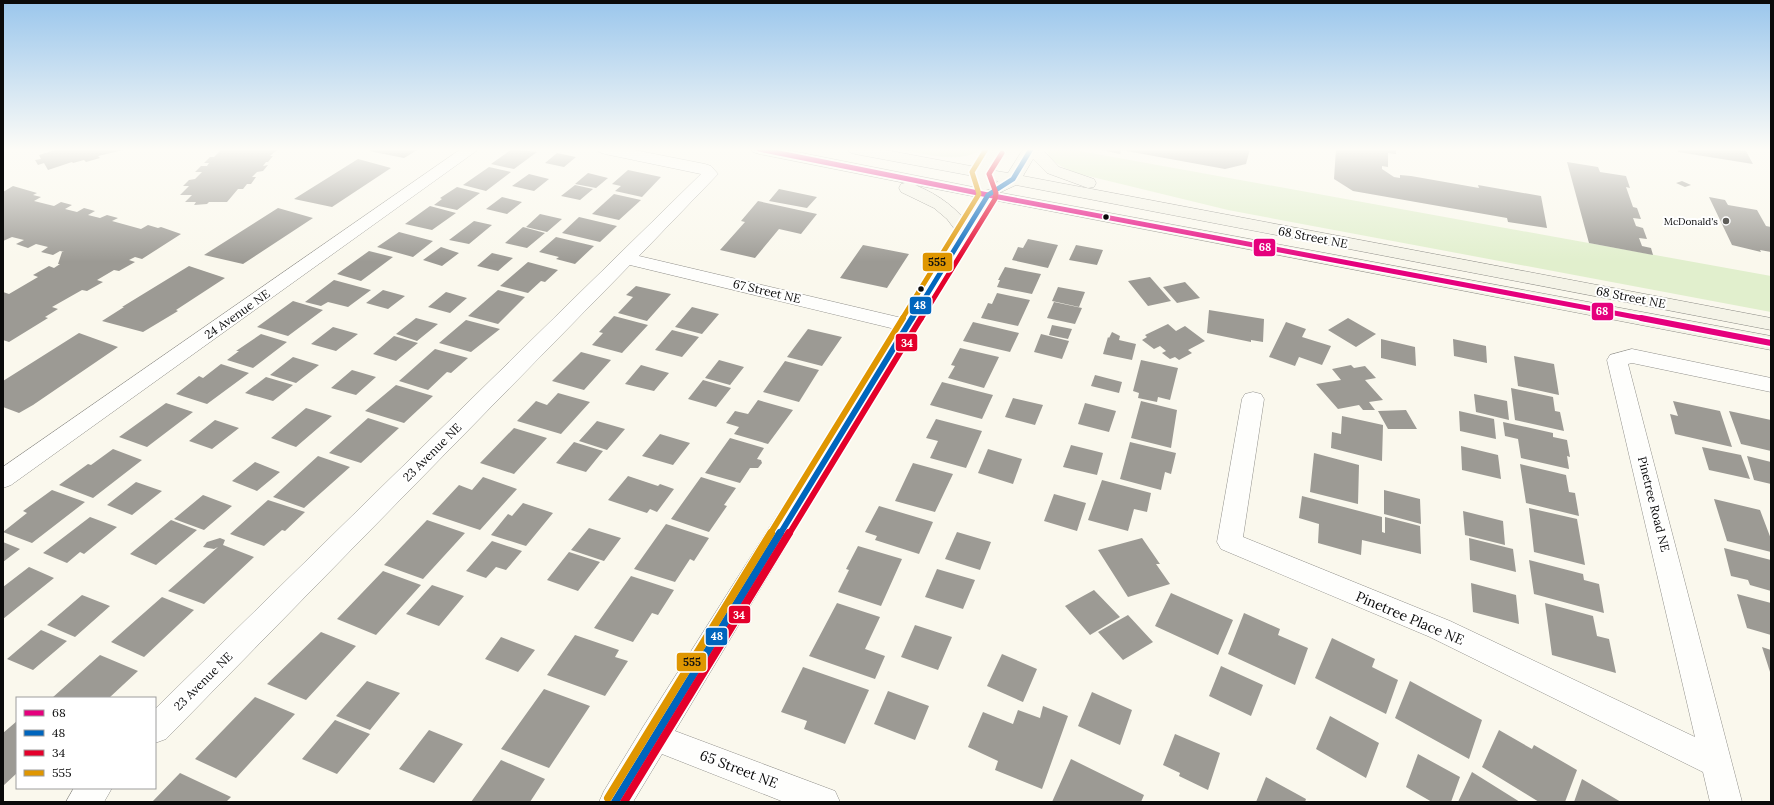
<svg xmlns="http://www.w3.org/2000/svg" width="1774" height="805" viewBox="0 0 1774 805" font-family="Lora,serif">
  <style>
    .green { fill: #e1efcd }
    .building { fill: #9c9a94 }
    .lines { fill: none; stroke-linecap: round; stroke-linejoin: round }
    .street-casing { stroke: #92918c; stroke-width: 1 }
    .secondary-casing { stroke: #898883; stroke-width: 1 }
    .street { fill: #fefefc; fill-rule: evenodd }
    .secondary { fill: #f4f3e7; fill-rule: evenodd }
    .bus-1-far1-casing { stroke: #fff; stroke-width: 8 }
    .bus-1-casing { stroke: #fff; stroke-width: 9 }
    .bus-2-far2-casing { stroke: #fff; stroke-width: 8 }
    .bus-2-far1-casing { stroke: #fff; stroke-width: 9 }
    .bus-2-casing { stroke: #fff; stroke-width: 10 }
    .bus-3-far2-casing { stroke: #fff; stroke-width: 8 }
    .bus-3-far1-casing { stroke: #fff; stroke-width: 9 }
    .bus-3-casing { stroke: #fff; stroke-width: 10 }
    .bus-4-far2-casing { stroke: #fff; stroke-width: 8 }
    .bus-4-far1-casing { stroke: #fff; stroke-width: 9 }
    .bus-4-casing { stroke: #fff; stroke-width: 10 }
    .bus-1-far1 { stroke: #e5007d; stroke-width: 5 }
    .bus-1 { stroke: #e5007d; stroke-width: 6 }
    .bus-2-far2 { stroke: #0065bd; stroke-width: 5 }
    .bus-2-far1 { stroke: #0065bd; stroke-width: 6 }
    .bus-2 { stroke: #0065bd; stroke-width: 8 }
    .bus-3-far2 { stroke: #e4002b; stroke-width: 5 }
    .bus-3-far1 { stroke: #e4002b; stroke-width: 6 }
    .bus-3 { stroke: #e4002b; stroke-width: 8 }
    .bus-4-far2 { stroke: #df9601; stroke-width: 5 }
    .bus-4-far1 { stroke: #df9601; stroke-width: 6 }
    .bus-4 { stroke: #df9601; stroke-width: 8 }
    .bus-dot { fill: #0a0a0a; stroke: #fff; stroke-width: 1.5 }
    .poi-dot { fill: #5e5d59; stroke: #fff; stroke-width: 1.5 }
    .labels { text-anchor: middle; dominant-baseline: central; stroke-width: 4; stroke-linejoin: round; paint-order: stroke }
    .far-poi-label { font-size: 10px; fill: #0a0a0a; stroke: #fff; text-anchor: end }
    .street-label { font-size: 12px; fill: #0a0a0a; stroke: #fff }
    .near-street-label { font-size: 14px; fill: #0a0a0a; stroke: #fff }
    .line-badge { stroke: #fff; stroke-width: 1.5 }
    .badge-label { font-size: 11px; text-anchor: middle; font-weight: bold; fill: #fff }
    .pale-badge-label { font-size: 11px; text-anchor: middle; font-weight: bold; fill: #111 }
  </style>
  <rect width="100%" height="100%" fill="#faf8ed"/>
  <!-- green -->
  <path class="green" d="M899,149H983C959,165 925,154 899,149Z
    M1047,149H1069L1771,276V312L1228,210L1080,174C1068,170 1049,163 1047,149Z"/>
  <!-- building -->
  <path class="building" d="M54,149H128L98,156L100,158L86,162L84,160L73,163L72,162L48,170L44,163L38,165L35,160L41,159L39,155L55,150Z
    M222,149H278L270,156H273L268,162H266L263,166L268,165L263,171L257,172L252,177H256L251,184H247L243,189H238L227,202H209L207,204L194,205L196,202H185L192,195H180L189,186H183L189,180L195,179L202,172H195L201,166H207L209,163H204L210,157H214Z
    M372,149H419L404,158L369,151Z
    M512,149L537,152L514,169L491,164Z
    M1097,149H1250L1246,164L1225,169L1121,150L1120,154Z
    M1336,149H1396V154L1388,153V167L1382,166V169L1394,177L1400,178V175L1411,176L1479,188L1478,185L1541,196L1547,228L1508,222L1507,218L1353,191L1334,179Z
    M1677,149H1735L1746,151L1753,164L1678,152Z
    M557,153L576,157L564,167L545,163Z
    M358,159L391,168L332,207L294,199Z
    M1567,162L1598,167L1600,172L1626,176L1630,188L1626,187L1633,207L1637,208L1641,219L1633,218L1636,226L1643,228L1647,239L1639,238L1642,246L1651,248L1653,255L1589,243Z
    M489,167L511,172L486,191L463,185Z
    M628,170L661,177L642,197L615,191L621,186L612,184Z
    M588,173L608,178L596,188L575,184Z
    M529,174L549,179L534,191L512,186Z
    M1682,181L1691,185L1685,187L1676,183Z
    M575,185L593,189L580,200L561,196Z
    M13,186L37,193L33,195L41,197L34,201L54,206L61,202L72,205L65,209L77,212L84,208L95,211L88,215L100,218L107,215L118,218L112,221L141,229L148,225L158,228L161,227L181,234L142,259L135,257L129,260L135,262L119,271L114,270L97,280L103,282L87,291L82,290L52,307L58,309L45,317L48,318L9,342L3,340V292L9,294L38,277L33,275L49,266L54,268L60,264H58L62,252H64L60,251L53,255L41,252L48,247L36,244L28,248L16,244L24,240L12,237L3,241V192Z
    M457,187L480,193L457,210L434,205L442,199L440,198Z
    M779,189L817,197L807,208L769,201Z
    M614,194L641,200L619,220L592,214Z
    M502,197L522,202L507,214L486,209Z
    M1709,197L1725,200L1728,205L1757,210L1766,226L1771,227V252L1760,250L1761,252L1732,245Z
    M758,201L817,214L801,234L779,229L755,258L720,250L745,222L741,221Z
    M430,206L456,213L432,230L405,224Z
    M278,208L313,218L243,264L204,255Z
    M540,214L562,219L547,232L526,227Z
    M579,217L617,226L600,242L562,233Z
    M474,221L492,225L469,244L449,240Z
    M523,227L545,233L527,248L505,243Z
    M399,232L433,241L413,257L377,247Z
    M556,237L594,246L575,264L556,259L559,257L539,252Z
    M1028,239L1058,245L1048,268L1012,260L1018,247L1023,248Z
    M863,245L909,254L887,288L840,278Z
    M1076,245L1103,250L1097,265L1069,260Z
    M441,247L459,253L442,266L423,260Z
    M369,251L393,257L361,281L337,274Z
    M492,253L513,258L498,271L477,266Z
    M528,262L558,270L545,282L541,281L528,293L500,286Z
    M189,266L225,278L176,310L178,311L143,332L102,321L124,307H122Z
    M1005,267L1041,274L1032,294L997,287L1000,280H998Z
    M1150,277L1171,301L1148,306L1128,281Z
    M334,280L371,290L348,307L328,302L321,306L305,302Z
    M1185,282L1200,298L1177,303L1163,287Z
    M636,286L671,294L647,321L618,313L633,297L626,295Z
    M1058,287L1085,292L1079,307L1052,301Z
    M383,290L405,296L388,309L366,303Z
    M498,290L525,297L498,324L468,316Z
    M446,292L467,298L450,313L428,307Z
    M997,293L1030,300L1018,326L981,318L988,303L992,304Z
    M293,301L323,310L288,336L257,327Z
    M1054,302L1082,308L1075,324L1047,318Z
    M692,307L719,314L702,334L675,327Z
    M1209,310L1264,319L1263,342L1251,340V342L1207,333Z
    M614,316L648,325L622,353L592,345L603,333L599,332Z
    M416,318L438,324L417,341L396,334Z
    M1348,318L1376,334L1356,347L1328,330Z
    M466,320L500,329L471,352L439,343Z
    M973,322L1019,333L1010,352L963,341Z
    M1286,322L1306,329L1302,337L1331,346L1322,365L1299,357L1295,366L1269,357Z
    M1168,324L1176,331L1185,326L1205,341L1188,350L1192,353L1179,360L1175,357L1170,359L1162,353L1166,351L1160,346L1154,349L1142,340L1147,337L1145,335Z
    M1052,325L1072,329L1068,339L1049,335Z
    M333,327L358,334L336,351L311,344Z
    M808,329L842,337L822,366L787,357Z
    M672,330L699,337L682,357L655,350Z
    M1112,332L1120,336L1119,340L1136,344L1132,360L1103,354L1108,337L1109,338Z
    M79,333L118,347L33,405L19,413L3,407V381Z
    M261,334L287,342L253,368L227,360L239,351H236Z
    M1041,334L1069,341L1062,359L1034,352Z
    M394,336L418,343L396,361L373,354Z
    M1381,339L1415,347L1416,366L1381,358Z
    M1453,339L1486,346L1487,363L1454,356Z
    M960,348L999,357L984,388L948,378L955,366L951,365Z
    M435,349L468,358L451,373L447,372L428,390L399,381Z
    M581,352L611,360L584,390L552,381Z
    M1514,356L1554,364L1559,395L1518,386Z
    M293,357L319,365L296,383L270,375Z
    M719,360L744,367L730,385L705,378Z
    M1141,360L1178,368L1170,400L1158,397L1157,402L1138,398L1139,393L1133,391Z
    M785,361L819,370L799,402L763,392Z
    M221,364L249,373L207,404L176,394L199,376L203,378Z
    M641,365L669,373L654,391L625,384Z
    M1351,365L1354,368L1365,366L1376,378L1365,380L1383,400L1369,402L1375,410H1363L1359,405L1338,409L1316,384L1341,380L1332,369Z
    M352,370L376,377L356,395L331,388Z
    M1095,375L1122,382L1119,393L1091,386Z
    M266,377L293,385L273,401L245,393Z
    M703,380L731,388L716,407L688,399Z
    M942,382L993,395L982,419L930,405Z
    M396,385L433,396L404,423L365,411Z
    M1511,388L1553,397L1555,411L1560,412L1564,431L1515,420Z
    M558,393L590,402L561,434L517,421L536,401L547,405Z
    M1474,394L1507,401L1509,420L1476,412Z
    M1013,398L1043,405L1035,425L1005,417Z
    M758,400L793,410L768,444L734,434L739,427L726,423L735,411L748,414Z
    M1141,401L1177,410L1171,448L1131,438Z
    M1673,401L1720,411L1732,447L1675,434L1670,414L1678,416Z
    M166,403L193,412L147,447L119,437Z
    M1085,403L1116,411L1109,432L1078,424Z
    M306,408L332,416L296,447L271,438Z
    M1406,410L1417,429H1388L1378,411Z
    M1459,411L1494,419L1496,439L1460,431Z
    M1729,411L1771,420V451L1741,444Z
    M1342,416L1383,425L1382,461L1331,448L1332,432L1341,434Z
    M368,418L399,428L361,463L329,453Z
    M936,419L982,431L966,468L930,458L938,441L926,438Z
    M215,420L239,428L212,449L189,441Z
    M597,421L625,429L607,450L579,441Z
    M1503,422L1553,433V437L1567,440L1570,457L1567,456L1569,469L1521,458L1518,439L1505,436Z
    M514,428L547,438L514,474L480,463Z
    M660,434L690,443L673,465L642,456Z
    M730,438L764,448L757,459L761,460L762,463L758,468H750L740,483L705,473Z
    M574,442L603,451L586,472L556,463Z
    M1130,442L1176,453L1171,474L1165,472L1161,490L1120,479Z
    M1071,445L1103,453L1097,475L1063,467Z
    M1461,446L1498,455L1501,479L1462,470Z
    M1702,447L1741,455L1750,479L1709,470Z
    M113,449L142,460L93,498L59,485L88,464L91,465Z
    M988,449L1022,459L1013,484L978,473Z
    M1314,453L1359,465L1358,504L1310,492Z
    M318,456L350,467L304,508L273,497Z
    M1747,456L1771,462V484L1754,480Z
    M255,462L280,472L257,491L232,481Z
    M913,463L953,474L935,512L895,501Z
    M1520,464L1566,475L1569,492L1575,493L1579,516L1526,503Z
    M628,476L658,486L660,484L674,489L657,512L650,509L647,513L608,500Z
    M483,477L517,489L480,530L432,514L459,485L472,490Z
    M701,477L736,488L724,505L727,506L709,532L671,519Z
    M1102,480L1151,493L1147,512L1134,509L1128,531L1088,520Z
    M136,482L162,491L132,515L107,505Z
    M52,490L85,502L32,543L3,532L27,513L23,511Z
    M1384,490L1420,499L1421,524L1384,514Z
    M1054,494L1086,503L1077,531L1044,521Z
    M203,495L232,506L204,530L174,519Z
    M1302,496L1382,517V532L1385,533V517L1420,526L1421,554L1362,540L1361,555L1318,543L1319,524L1299,518Z
    M1714,499L1760,510L1771,539V552L1727,541Z
    M268,500L305,512L285,531L282,530L264,546L230,534Z
    M523,503L553,513L526,546L491,535L508,514L512,516Z
    M879,506L933,522L919,554L875,540L877,536L865,532Z
    M1529,508L1577,519L1585,565L1534,552Z
    M1463,511L1503,521L1505,545L1465,535Z
    M90,517L117,527L84,554L80,552L67,563L43,553Z
    M171,520L197,530L156,565L130,554Z
    M427,520L465,533L423,579L384,565Z
    M666,524L709,538L694,561L690,559L675,582L634,569Z
    M589,528L621,538L604,561L571,550Z
    M957,532L991,542L980,570L945,559Z
    M220,538L225,540L223,545L254,557L204,604L168,591L218,547L214,549L203,547L207,542Z
    M1142,538L1160,564H1156L1170,584L1128,597L1098,550Z
    M1469,538L1513,549L1516,572L1470,560Z
    M492,541L522,551L506,570L496,567L486,578L466,571Z
    M3,542L20,549L3,562Z
    M858,546L902,559L881,606L838,592L849,570L846,569Z
    M1724,548L1771,560V591L1750,585L1748,580L1731,576Z
    M569,552L600,562L578,591L547,580Z
    M1529,560L1583,574L1584,580L1599,584L1604,613L1534,594Z
    M29,567L54,578L3,619V587Z
    M937,569L975,580L963,609L925,597Z
    M383,571L421,585L376,635L337,619Z
    M631,576L674,590L658,615L652,613L633,642L594,628Z
    M1471,583L1516,595L1519,624L1473,612Z
    M432,585L464,596L439,626L406,614Z
    M1094,590L1120,617L1090,635L1065,606Z
    M1171,593L1233,620L1218,655L1155,626Z
    M1737,594L1771,603V635L1747,628Z
    M82,595L110,606L75,637L47,625Z
    M162,597L194,610L144,657L111,642Z
    M837,603L880,617L865,649L885,656L875,679L809,656Z
    M1545,603L1593,616L1597,636L1609,639L1616,673L1552,655Z
    M1244,613L1280,629L1278,635L1308,648L1295,685L1228,654Z
    M1128,615L1153,642L1123,660L1098,632Z
    M915,625L952,637L938,670L901,657Z
    M41,630L67,641L33,670L7,659Z
    M321,632L356,646L306,700L267,684Z
    M575,635L619,650L615,657L628,661L605,696L547,675Z
    M501,637L535,650L518,672L485,659Z
    M1332,638L1375,659L1372,667L1398,680L1386,714L1315,678Z
    M1762,647L1771,650V675Z
    M1002,654L1037,669L1023,702L987,686Z
    M100,655L138,671L109,698H52Z
    M1221,666L1263,685L1251,716L1209,696Z
    M803,667L869,690L845,744L804,729L807,721L781,712Z
    M367,681L400,693L370,730L336,716Z
    M1410,681L1482,720L1469,759L1395,718Z
    M544,689L590,706L549,768L501,749Z
    M888,691L929,706L915,740L874,724Z
    M1092,692L1132,710L1120,745L1078,726Z
    M255,697L295,714L236,778L195,759Z
    M1043,706L1068,716L1042,789L995,770L998,761L968,747L983,712L1013,724L1018,710L1040,718Z
    M1330,716L1379,743L1366,778L1316,749Z
    M335,720L370,734L337,774L302,759Z
    M17,721V773L3,786V733Z
    M429,730L463,744L434,783L399,769Z
    M1499,730L1532,749L1534,745L1577,770L1565,802H1539L1482,767Z
    M1175,734L1220,753L1208,790L1179,776L1180,773L1163,765Z
    M1418,754L1460,777L1451,802H1432L1406,787Z
    M1071,759L1144,795L1141,802H1052Z
    M501,760L545,779L530,802H471Z
    M1472,772L1520,802H1458Z
    M180,773L231,797L226,802H152Z
    M1266,777L1306,799L1305,802H1256Z
    M1582,779L1621,802H1574Z"/>
  <g class="lines">
    <defs>
      <path id="street" d="M461,149H479L11,485L3,488V467Z
        M597,149H629L705,164L711,166L718,174L639,256L902,318L982,191L988,190L994,191L996,195L675,731L835,791L840,802H784L662,754L633,802H599L604,791L643,727L895,329L630,265L166,739L155,743V709L701,174L605,154L599,152Z
        M1632,349L1771,378V392L1632,363L1628,364L1742,802H1710L1703,772L1430,637L1221,549L1217,542L1242,399L1245,394L1253,392L1261,394L1264,399L1243,537L1450,621L1695,737L1607,360L1610,355Z
        M74,788H112L104,802H66Z"/>
      <path id="secondary" d="M751,149H782L978,188L973,176L855,154L849,152L847,149H880L976,167L987,149H1003L990,170L1008,173L1023,149H1042L1059,167L1094,179L1096,183L1094,187L1088,188L1047,173L1033,159L1023,176L1771,318V330L1016,185L1001,192L995,191L993,187L998,181L991,180L992,185L990,189L986,190L1771,336V350L915,185C940,195 958,209 974,231L971,235L965,236L959,235L947,219L934,208L901,192L899,188L901,184L905,183L759,154L753,152Z"/>
    </defs>
    <!-- street casing -->
    <use href="#street" class="street-casing"/>
    <!-- secondary casing -->
    <use href="#secondary" class="secondary-casing"/>
    <!-- street -->
    <use href="#street" class="street"/>
    <!-- secondary -->
    <use href="#secondary" class="secondary"/>
    <defs>
      <path id="bus-1-far1" d="M759,149L988,195L1646,319"/>
      <path id="bus-1" d="M1641,318L1771,343"/>
      <path id="bus-2-far2" d="M912,319L988,195L1013,179L1031,149"/>
      <path id="bus-2-far1" d="M780,534L912,318"/>
      <path id="bus-2" d="M615,802L780,533"/>
      <path id="bus-3-far2" d="M921,319L995,199L996,193L989,174L1002,153"/>
      <path id="bus-3-far1" d="M789,534L921,318"/>
      <path id="bus-3" d="M624,802L789,533"/>
      <path id="bus-4-far2" d="M902,319L979,194L972,172L986,149"/>
      <path id="bus-4-far1" d="M770,534L903,318"/>
      <path id="bus-4" d="M608,798L771,533"/>
    </defs>
    <!-- bus-1-far1 casing -->
    <use href="#bus-1-far1" class="bus-1-far1-casing"/>
    <!-- bus-1 casing -->
    <use href="#bus-1" class="bus-1-casing"/>
    <!-- bus-2-far2 casing -->
    <use href="#bus-2-far2" class="bus-2-far2-casing"/>
    <!-- bus-2-far1 casing -->
    <use href="#bus-2-far1" class="bus-2-far1-casing"/>
    <!-- bus-2 casing -->
    <use href="#bus-2" class="bus-2-casing"/>
    <!-- bus-3-far2 casing -->
    <use href="#bus-3-far2" class="bus-3-far2-casing"/>
    <!-- bus-3-far1 casing -->
    <use href="#bus-3-far1" class="bus-3-far1-casing"/>
    <!-- bus-3 casing -->
    <use href="#bus-3" class="bus-3-casing"/>
    <!-- bus-4-far2 casing -->
    <use href="#bus-4-far2" class="bus-4-far2-casing"/>
    <!-- bus-4-far1 casing -->
    <use href="#bus-4-far1" class="bus-4-far1-casing"/>
    <!-- bus-4 casing -->
    <use href="#bus-4" class="bus-4-casing"/>
    <!-- bus-1-far1 -->
    <use href="#bus-1-far1" class="bus-1-far1"/>
    <!-- bus-1 -->
    <use href="#bus-1" class="bus-1"/>
    <!-- bus-2-far2 -->
    <use href="#bus-2-far2" class="bus-2-far2"/>
    <!-- bus-2-far1 -->
    <use href="#bus-2-far1" class="bus-2-far1"/>
    <!-- bus-2 -->
    <use href="#bus-2" class="bus-2"/>
    <!-- bus-3-far2 -->
    <use href="#bus-3-far2" class="bus-3-far2"/>
    <!-- bus-3-far1 -->
    <use href="#bus-3-far1" class="bus-3-far1"/>
    <!-- bus-3 -->
    <use href="#bus-3" class="bus-3"/>
    <!-- bus-4-far2 -->
    <use href="#bus-4-far2" class="bus-4-far2"/>
    <!-- bus-4-far1 -->
    <use href="#bus-4-far1" class="bus-4-far1"/>
    <!-- bus-4 -->
    <use href="#bus-4" class="bus-4"/>
  </g>
  <!-- sky -->
  <linearGradient id="sky" x2="0" y2="1"><stop stop-color="#9ac6ec"/><stop offset="0.57" stop-color="#fdfcf7"/><stop offset="1" stop-color="#fdfcf7" stop-opacity="0"/></linearGradient>
  <rect width="1774" height="262" fill="url(#sky)"/>
  <!-- markers -->
  <g class="bus-dot">
    <circle cx="1106" cy="217" r="3.5"/>
    <circle cx="921" cy="289" r="3.5"/>
  </g>
  <circle class="poi-dot" cx="1726" cy="221" r="4"/>
  <g class="labels">
    <!-- far-poi labels -->
    <g class="far-poi-label">
      <text x="1718" y="221">McDonald's</text>
    </g>
    <!-- street labels -->
    <g class="street-label">
      <text transform="translate(1313 237) rotate(11)">68 Street NE</text>
      <text transform="translate(767 291) rotate(13)">67 Street NE</text>
      <text transform="translate(1631 297) rotate(11)">68 Street NE</text>
      <text transform="translate(237 314) rotate(-35)">24 Avenue NE</text>
      <text transform="translate(432 452) rotate(-45)">23 Avenue NE</text>
      <text transform="translate(1654 504) rotate(76)">Pinetree Road NE</text>
      <text transform="translate(203 681) rotate(-45)">23 Avenue NE</text>
    </g>
    <!-- near-street labels -->
    <g class="near-street-label">
      <text transform="translate(1410 618) rotate(23)">Pinetree Place NE</text>
      <text transform="translate(739 769) rotate(21)">65 Street NE</text>
    </g>
  </g>
  <g class="line-badge">
    <rect x="1253" y="238" width="23" height="19" rx="4" fill="#e5007d"/>
    <rect x="922" y="252" width="31" height="20" rx="4" fill="#df9601"/>
    <rect x="909" y="296" width="23" height="19" rx="4" fill="#0065bd"/>
    <rect x="1591" y="302" width="23" height="19" rx="4" fill="#e5007d"/>
    <rect x="895" y="333" width="23" height="19" rx="4" fill="#e4002b"/>
    <rect x="728" y="605" width="23" height="19" rx="4" fill="#e4002b"/>
    <rect x="705" y="627" width="23" height="19" rx="4" fill="#0065bd"/>
    <rect x="676" y="652" width="31" height="20" rx="4" fill="#df9601"/>
  </g>
  <g class="badge-label">
    <text x="1265" y="251">68</text>
    <text x="920" y="309">48</text>
    <text x="1602" y="315">68</text>
    <text x="907" y="347">34</text>
    <text x="739" y="619">34</text>
    <text x="717" y="640">48</text>
  </g>
  <g class="pale-badge-label">
    <text x="937" y="266">555</text>
    <text x="692" y="666">555</text>
  </g>
  <!-- border -->
  <rect width="1774" height="805" fill="none" stroke="#0a0a0a" stroke-width="8"/>
  <!-- legend -->
  <rect x="16" y="697" width="140" height="92" fill="#ffffff" stroke="#9d9d9d"/>
  <rect x="24" y="710" width="20" height="6" fill="#e5007d" stroke="#9d9d9d"/>
  <text x="52" y="717" font-size="12" fill="#0a0a0a">68</text>
  <rect x="24" y="730" width="20" height="6" fill="#0065bd" stroke="#9d9d9d"/>
  <text x="52" y="737" font-size="12" fill="#0a0a0a">48</text>
  <rect x="24" y="750" width="20" height="6" fill="#e4002b" stroke="#9d9d9d"/>
  <text x="52" y="757" font-size="12" fill="#0a0a0a">34</text>
  <rect x="24" y="770" width="20" height="6" fill="#df9601" stroke="#9d9d9d"/>
  <text x="52" y="777" font-size="12" fill="#0a0a0a">555</text>
</svg>
